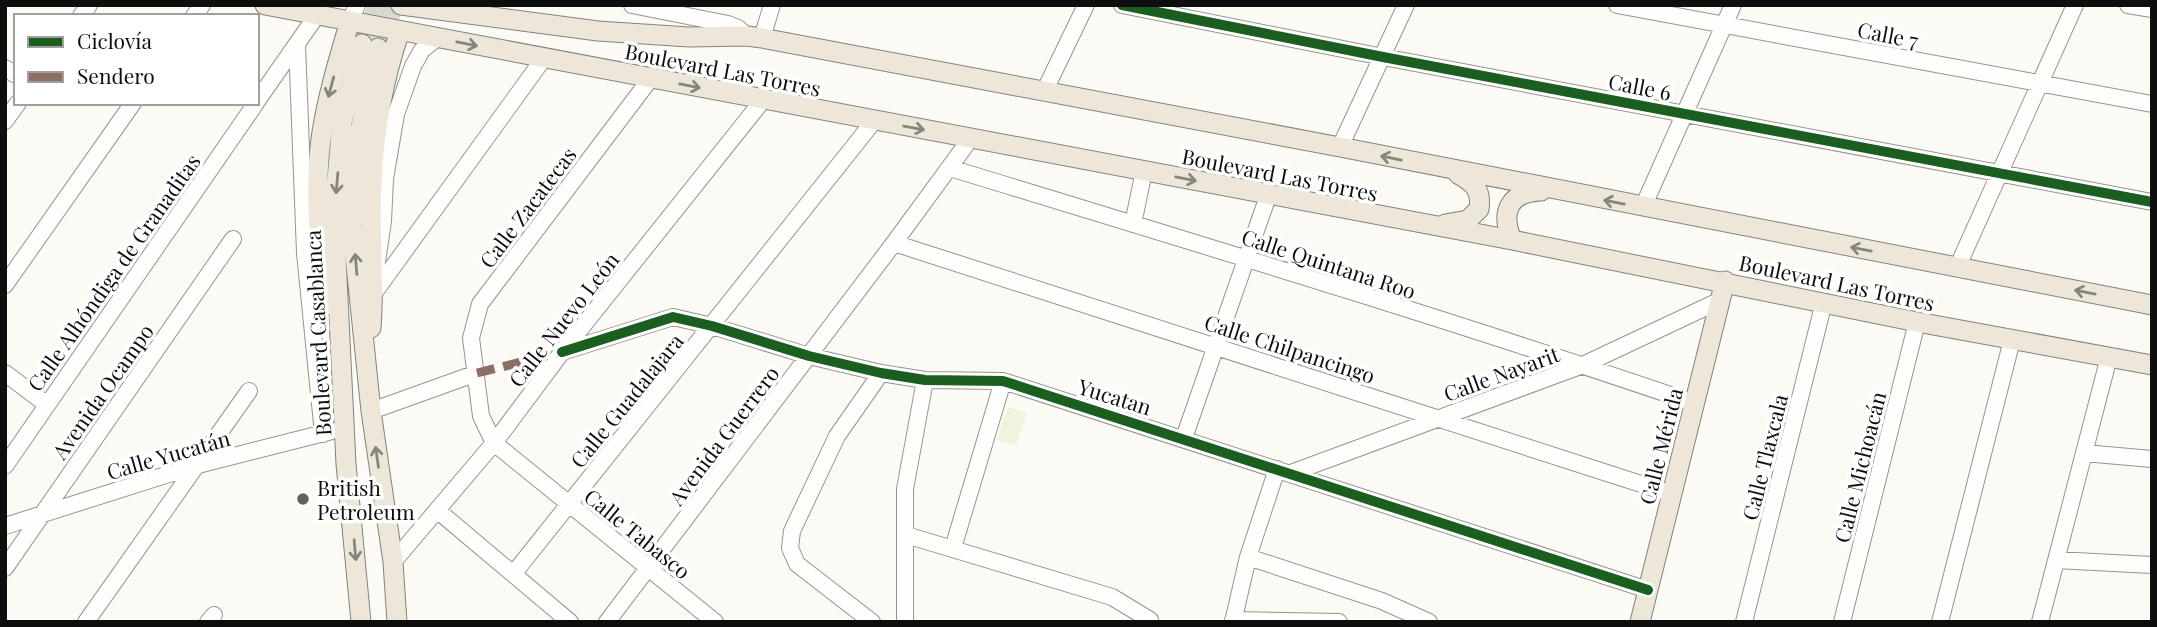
<svg xmlns="http://www.w3.org/2000/svg" width="2157" height="627" viewBox="0 0 2157 627" font-family="'Playfair Display',serif">
  <style>
    .pitch { fill: #eff5dd }
    .lines { fill: none; stroke-linecap: round; stroke-linejoin: round }
    .major-tunnel { stroke: #d8d7d2; stroke-width: 19; stroke-dasharray: 19 10; stroke-linecap: butt }
    .minor-casing { stroke: #959492; stroke-width: 18 }
    .major-casing { stroke: #82827f; stroke-width: 21 }
    .minor { stroke: #fffefd; stroke-width: 16 }
    .major { stroke: #ede7da; stroke-width: 19 }
    .quiet { stroke: #8d6e63; stroke-width: 9; stroke-dasharray: 18 9; stroke-linecap: butt }
    .cycleway-casing { stroke: #fff; stroke-width: 15 }
    .cycleway { stroke: #1b5e20; stroke-width: 10 }
    .oneway { stroke: #89857e }
    .poi-dot { fill: #61615e; stroke: #fff; stroke-width: 2.5 }
    .labels { text-anchor: middle; dominant-baseline: central; stroke-width: 7; stroke-linejoin: round; paint-order: stroke }
    .street-label { font-size: 21px; fill: #0e0e0e; stroke: #fff }
    .poi-label { font-size: 21px; fill: #0e0e0e; stroke: #fff; text-anchor: start }
  </style>
  <rect width="100%" height="100%" fill="#fcfaf4"/>
  <!-- pitch -->
  <path class="pitch" d="M1008,407L1027,413L1016,446L997,440Z"/>
  <g class="lines">
    <!-- major-tunnel -->
    <path class="major-tunnel" d="M362,44L378,5
      M378,48L394,5"/>
    <defs>
      <path id="minor" d="M632,5L728,24L738,28L747,36
        M1122,5L1383,57L2152,202
        M1617,5L2152,104
        M2128,5L2152,9
        M81,16L89,5
        M194,16L202,5
        M350,21L357,5
        M762,38L772,5
        M297,44L305,253L323,434
        M5,68L16,75
        M651,78L480,304L471,338L481,416L494,443L715,622
        M1044,92L1086,5
        M257,101L317,15
        M5,121L18,103
        M1340,147L1406,5
        M950,168C1199,244 1448,319 1694,403
        M1643,207L1733,5
        M1133,224L1144,171
        M894,243L1672,494
        M377,262L383,221L385,179L396,114L413,66L422,50L437,38
        M1957,268L2075,5
        M5,285L133,103
        M374,293L544,58
        M562,352L673,317L712,326L809,356L881,373L925,380L1003,381L1648,590
        M5,373L46,404
        M371,411L477,373
        M1184,438L1268,196
        M2084,453L2152,459
        M5,466L256,103
        M1291,473L1583,365L1721,300
        M437,510L570,622
        M5,526L194,466L332,431
        M906,535L1112,597L1150,620
        M953,548L1003,381
        M1248,557L1382,601L1429,622
        M2056,560L2152,565
        M393,562L494,443L562,352L763,100
        M5,568L233,239
        M514,573L874,121
        M1233,620L1339,622
        M86,622L249,391
        M208,622L214,615
        M607,622L894,243L971,138
        M872,622L797,564L790,548L792,531L837,436L881,373
        M905,622V489L925,380
        M1233,622L1248,557L1277,469
        M1744,622L1824,302
        M1842,622L1917,322
        M1940,622L2012,340
        M2040,622L2109,357"/>
      <path id="major" d="M265,5L1512,240L1917,322L2152,365
        M401,5L598,31L689,37L747,36L762,38L1340,147L2152,305
        M378,48L358,140L352,226L371,411L393,562L397,622
        M1445,224L1468,220L1479,209C1482,190 1474,183 1458,174
        M1512,240C1500,212 1509,192 1541,191
        M326,305C320,248 313,189 322,132C328,94 339,58 350,21
        M371,328C375,280 369,232 372,184C374,132 383,80 400,31
        M361,622L346,464L334,215L342,122L362,44
        M1640,622L1725,281"/>
    </defs>
    <!-- minor casing -->
    <use href="#minor" class="minor-casing"/>
    <!-- major casing -->
    <use href="#major" class="major-casing"/>
    <!-- minor -->
    <use href="#minor" class="minor"/>
    <!-- major -->
    <use href="#major" class="major"/>
    <!-- quiet -->
    <path class="quiet" d="M477,373L562,352"/>
    <defs>
      <path id="cycleway" d="M1122,5L1383,57L2152,202
        M562,352L673,317L712,326L809,356L881,373L925,380L1003,381L1648,590"/>
    </defs>
    <!-- cycleway casing -->
    <use href="#cycleway" class="cycleway-casing"/>
    <!-- cycleway -->
    <use href="#cycleway" class="cycleway"/>
  </g>
  <!-- one-way arrows -->
  <defs><path id="oneway-shaft" d="M-6 0H5M1.5-3L5.5 0L1.5 3" fill="none" stroke-width="1.6" stroke-linecap="round" stroke-linejoin="round" transform="scale(1.75)"/></defs>
  <g class="oneway">
    <use href="#oneway-shaft" transform="translate(467 44) rotate(11)"/>
    <use href="#oneway-shaft" transform="translate(690 86) rotate(11)"/>
    <use href="#oneway-shaft" transform="translate(331 87) rotate(105)"/>
    <use href="#oneway-shaft" transform="translate(914 128) rotate(10)"/>
    <use href="#oneway-shaft" transform="translate(1391 158) rotate(-168)"/>
    <use href="#oneway-shaft" transform="translate(1186 179) rotate(11)"/>
    <use href="#oneway-shaft" transform="translate(337 183) rotate(95)"/>
    <use href="#oneway-shaft" transform="translate(1614 202) rotate(-169)"/>
    <use href="#oneway-shaft" transform="translate(1861 249) rotate(-169)"/>
    <use href="#oneway-shaft" transform="translate(356 264) rotate(-95)"/>
    <use href="#oneway-shaft" transform="translate(2085 292) rotate(-169)"/>
    <use href="#oneway-shaft" transform="translate(377 457) rotate(-98)"/>
    <use href="#oneway-shaft" transform="translate(355 550) rotate(85)"/>
  </g>
  <!-- markers -->
  <circle class="poi-dot" cx="303" cy="499" r="7"/>
  <g class="labels">
    <!-- street labels -->
    <g class="street-label">
      <text transform="translate(1888 34) rotate(11)">Calle 7</text>
      <text transform="translate(723 69) rotate(11)">Boulevard Las Torres</text>
      <text transform="translate(1640 86) rotate(11)">Calle 6</text>
      <text transform="translate(1280 174) rotate(11)">Boulevard Las Torres</text>
      <text transform="translate(527 207) rotate(-53)">Calle Zacatecas</text>
      <text transform="translate(1329 263) rotate(18)">Calle Quintana Roo</text>
      <text transform="translate(113 272) rotate(-55)">Calle Alhóndiga de Granaditas</text>
      <text transform="translate(1837 282) rotate(12)">Boulevard Las Torres</text>
      <text transform="translate(563 319) rotate(-52)">Calle Nuevo León</text>
      <text transform="translate(317 333) rotate(-93)">Boulevard Casablanca</text>
      <text transform="translate(1290 348) rotate(18)">Calle Chilpancingo</text>
      <text transform="translate(1501 373) rotate(-20)">Calle Nayarit</text>
      <text transform="translate(102 391) rotate(-55)">Avenida Ocampo</text>
      <text transform="translate(1115 396) rotate(17)">Yucatan</text>
      <text transform="translate(626 400) rotate(-51)">Calle Guadalajara</text>
      <text transform="translate(723 435) rotate(-53)">Avenida Guerrero</text>
      <text transform="translate(1660 446) rotate(-76)">Calle Mérida</text>
      <text transform="translate(168 454) rotate(-16)">Calle Yucatán</text>
      <text transform="translate(1764 457) rotate(-76)">Calle Tlaxcala</text>
      <text transform="translate(1859 467) rotate(-76)">Calle Michoacán</text>
      <text transform="translate(638 533) rotate(39)">Calle Tabasco</text>
    </g>
    <!-- poi labels -->
    <g class="poi-label">
      <text x="317" y="487">British<tspan x="317" dy="24">Petroleum</tspan></text>
    </g>
  </g>
  <!-- border -->
  <rect width="2157" height="627" fill="none" stroke="#0e0e0e" stroke-width="14"/>
  <!-- legend -->
  <rect x="14" y="14" width="245" height="91" fill="#ffffff" stroke="#9f9f9f" stroke-width="2"/>
  <rect x="28" y="37" width="35" height="10" fill="#1b5e20" stroke="#9f9f9f" stroke-width="2"/>
  <text x="77" y="49" font-size="21" fill="#0e0e0e">Ciclovía</text>
  <rect x="28" y="72" width="35" height="10" fill="#8d6e63" stroke="#9f9f9f" stroke-width="2"/>
  <text x="77" y="84" font-size="21" fill="#0e0e0e">Sendero</text>
</svg>
